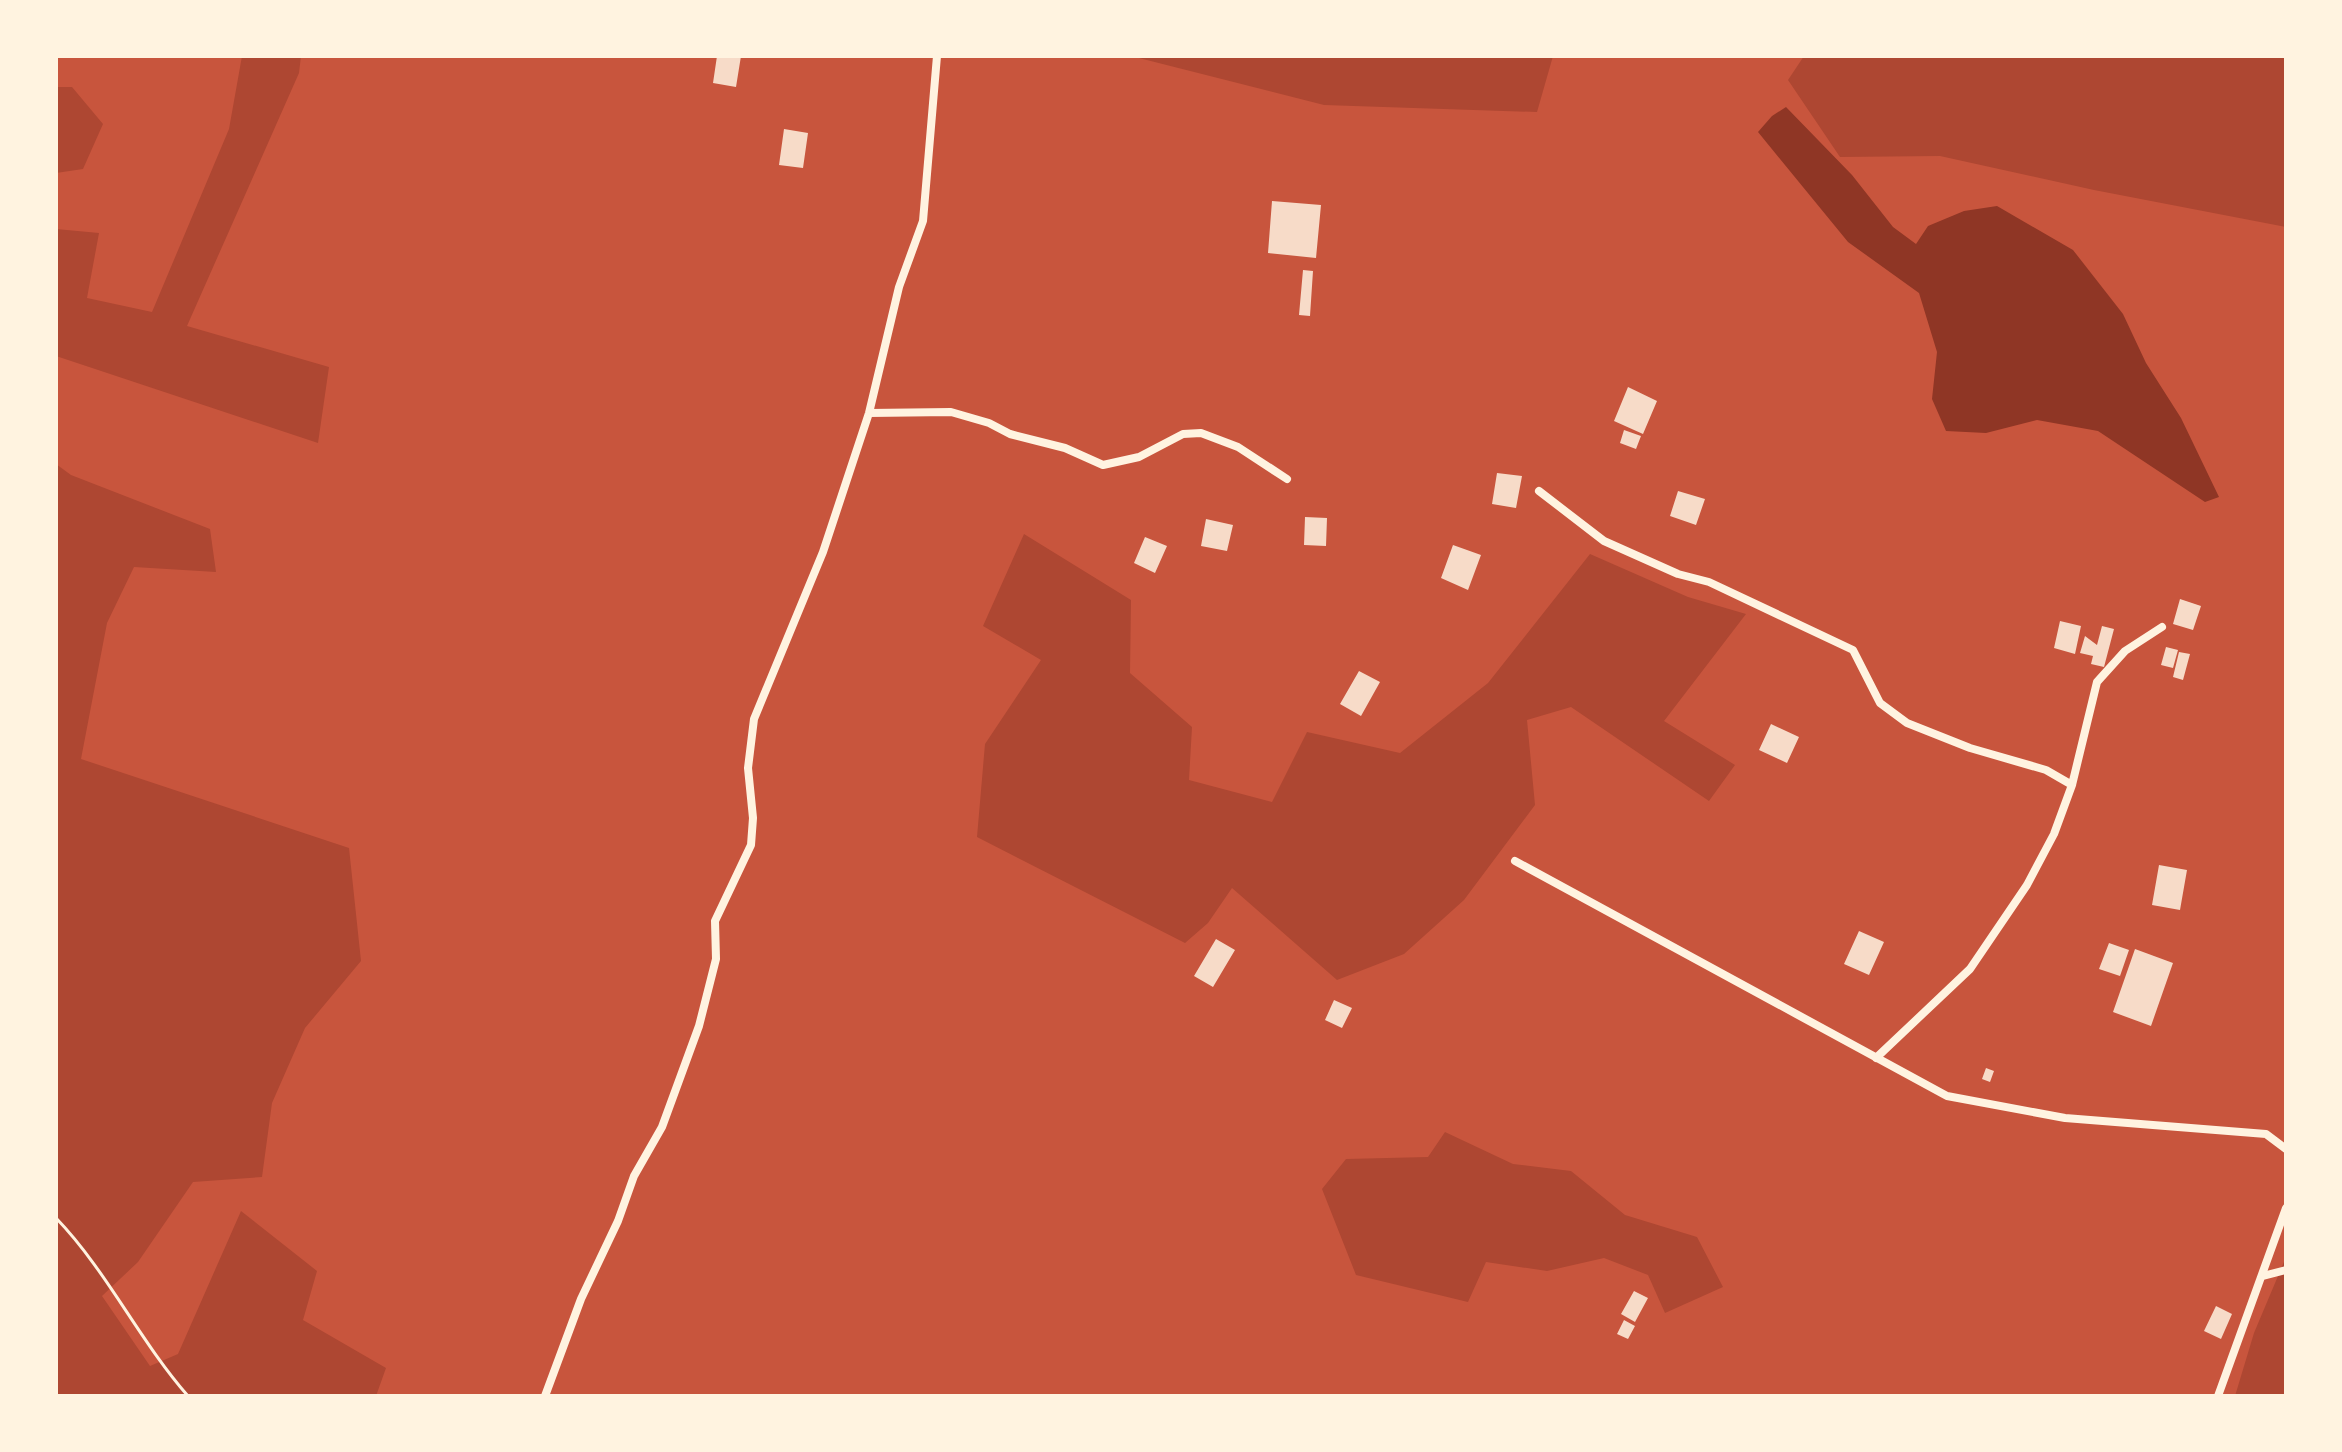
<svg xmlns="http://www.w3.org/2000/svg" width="2342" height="1452" viewBox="0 0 2342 1452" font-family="Karla,sans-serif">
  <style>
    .green { fill: #ae4732 }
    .water { fill: #8f3625 }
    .building { fill: #f7dbc8 }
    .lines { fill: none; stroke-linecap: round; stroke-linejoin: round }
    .path { stroke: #fff3e0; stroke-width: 3 }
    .minor { stroke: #fff3e0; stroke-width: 8 }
  </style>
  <rect width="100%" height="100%" fill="#c8553d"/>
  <!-- green -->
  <path class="green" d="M242,56H301L299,73L187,326L329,367L318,443L56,356V229L99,233L87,298L152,312L229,129Z
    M1131,56H1553L1537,112L1324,105Z
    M1804,56H2286V227L2094,190L1940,156L1840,157L1788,80Z
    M56,87H72L103,124L83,169L56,173Z
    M56,464L71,475L210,529L216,572L134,567L107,623L81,759L349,848L361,961L305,1028L272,1103L262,1177L193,1182L138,1262L102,1296L150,1366L178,1354L241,1211L317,1271L303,1320L386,1368L376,1396H56Z
    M1024,534L1131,600L1130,673L1192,727L1189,780L1272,802L1307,732L1400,753L1488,683L1590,554L1688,597L1746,614L1664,721L1735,765L1709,801L1571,707L1527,720L1535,805L1464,900L1404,954L1337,980L1232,888L1208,923L1185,943L977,837L985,744L1041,660L983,626Z
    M1445,1132L1513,1164L1571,1171L1625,1215L1697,1237L1723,1287L1665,1313L1648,1275L1604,1258L1547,1271L1486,1262L1468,1302L1356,1275L1322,1189L1346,1159L1428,1157Z
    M2286,1257V1396H2235L2254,1333Z"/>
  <!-- water -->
  <path class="water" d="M1786,107L1852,175L1893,227L1916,244L1928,226L1964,211L1997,206L2073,250L2123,314L2146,363L2181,418L2219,497L2205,502L2098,431L2037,420L1986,433L1946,431L1932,399L1937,352L1919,293L1848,242L1758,132L1772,116Z"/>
  <!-- building -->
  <path class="building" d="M717,56H741L736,87L713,83Z
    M784,129L808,133L803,168L779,165Z
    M1272,201L1321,205L1316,258L1268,253Z
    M1303,270L1313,271L1310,316L1299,315Z
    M1628,387L1657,401L1643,434L1614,421Z
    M1624,430L1641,436L1636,449L1620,443Z
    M1497,473L1522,476L1516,508L1492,504Z
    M1678,491L1705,499L1696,525L1670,516Z
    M1305,517L1327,518L1326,546L1304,545Z
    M1206,519L1233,525L1227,551L1201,546Z
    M1145,537L1167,546L1155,573L1134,563Z
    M1453,545L1481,555L1468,590L1441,578Z
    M2180,599L2201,606L2193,630L2173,624Z
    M2060,621L2081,626L2075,654L2054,648Z
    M2102,626L2114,629L2104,667L2091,664L2093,656L2080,653L2085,636L2097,645Z
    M2166,647L2178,650L2173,668L2161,665Z
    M2179,652L2190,654L2183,680L2173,677Z
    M1359,671L1380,682L1361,716L1340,704Z
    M1771,724L1799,737L1787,763L1759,750Z
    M2159,865L2187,870L2180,910L2152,905Z
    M1859,931L1884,942L1869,975L1844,964Z
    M1216,939L1235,950L1213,987L1194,976Z
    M2109,943L2129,950L2120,976L2099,969Z
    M2135,949L2173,963L2151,1026L2113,1012Z
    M1334,1000L1352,1008L1342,1028L1325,1020Z
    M1986,1068L1994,1071L1990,1082L1982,1079Z
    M1634,1291L1648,1298L1635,1322L1621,1314Z
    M2216,1306L2232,1314L2221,1339L2204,1331Z
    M1624,1320L1635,1326L1628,1339L1617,1334Z"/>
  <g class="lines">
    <!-- path -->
    <path class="path" d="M56,1218C107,1271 139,1340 188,1396"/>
    <!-- minor -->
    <path class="minor" d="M869,413L951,412L989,423L1010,434L1065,448L1103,465L1139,457L1183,434L1201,433L1238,447L1287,479
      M1539,491L1604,541L1678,574L1709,582L1853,650L1880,703L1907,723L1970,748L2046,770L2072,785
      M1515,861L1947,1096L2065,1118L2266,1134L2286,1149
      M1876,1058L1970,969L2027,885L2054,834L2072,785L2097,682L2125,651L2162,627
      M2263,1276L2286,1270
      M545,1396L581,1299L618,1221L634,1176L662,1127L699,1026L716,959L715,921L751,845L753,818L748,768L754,719L823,552L869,413L899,287L923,221L937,56
      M2218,1396L2286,1208"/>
  </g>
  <!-- border -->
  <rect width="2342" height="1452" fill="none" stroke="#fff3e0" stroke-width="116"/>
</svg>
